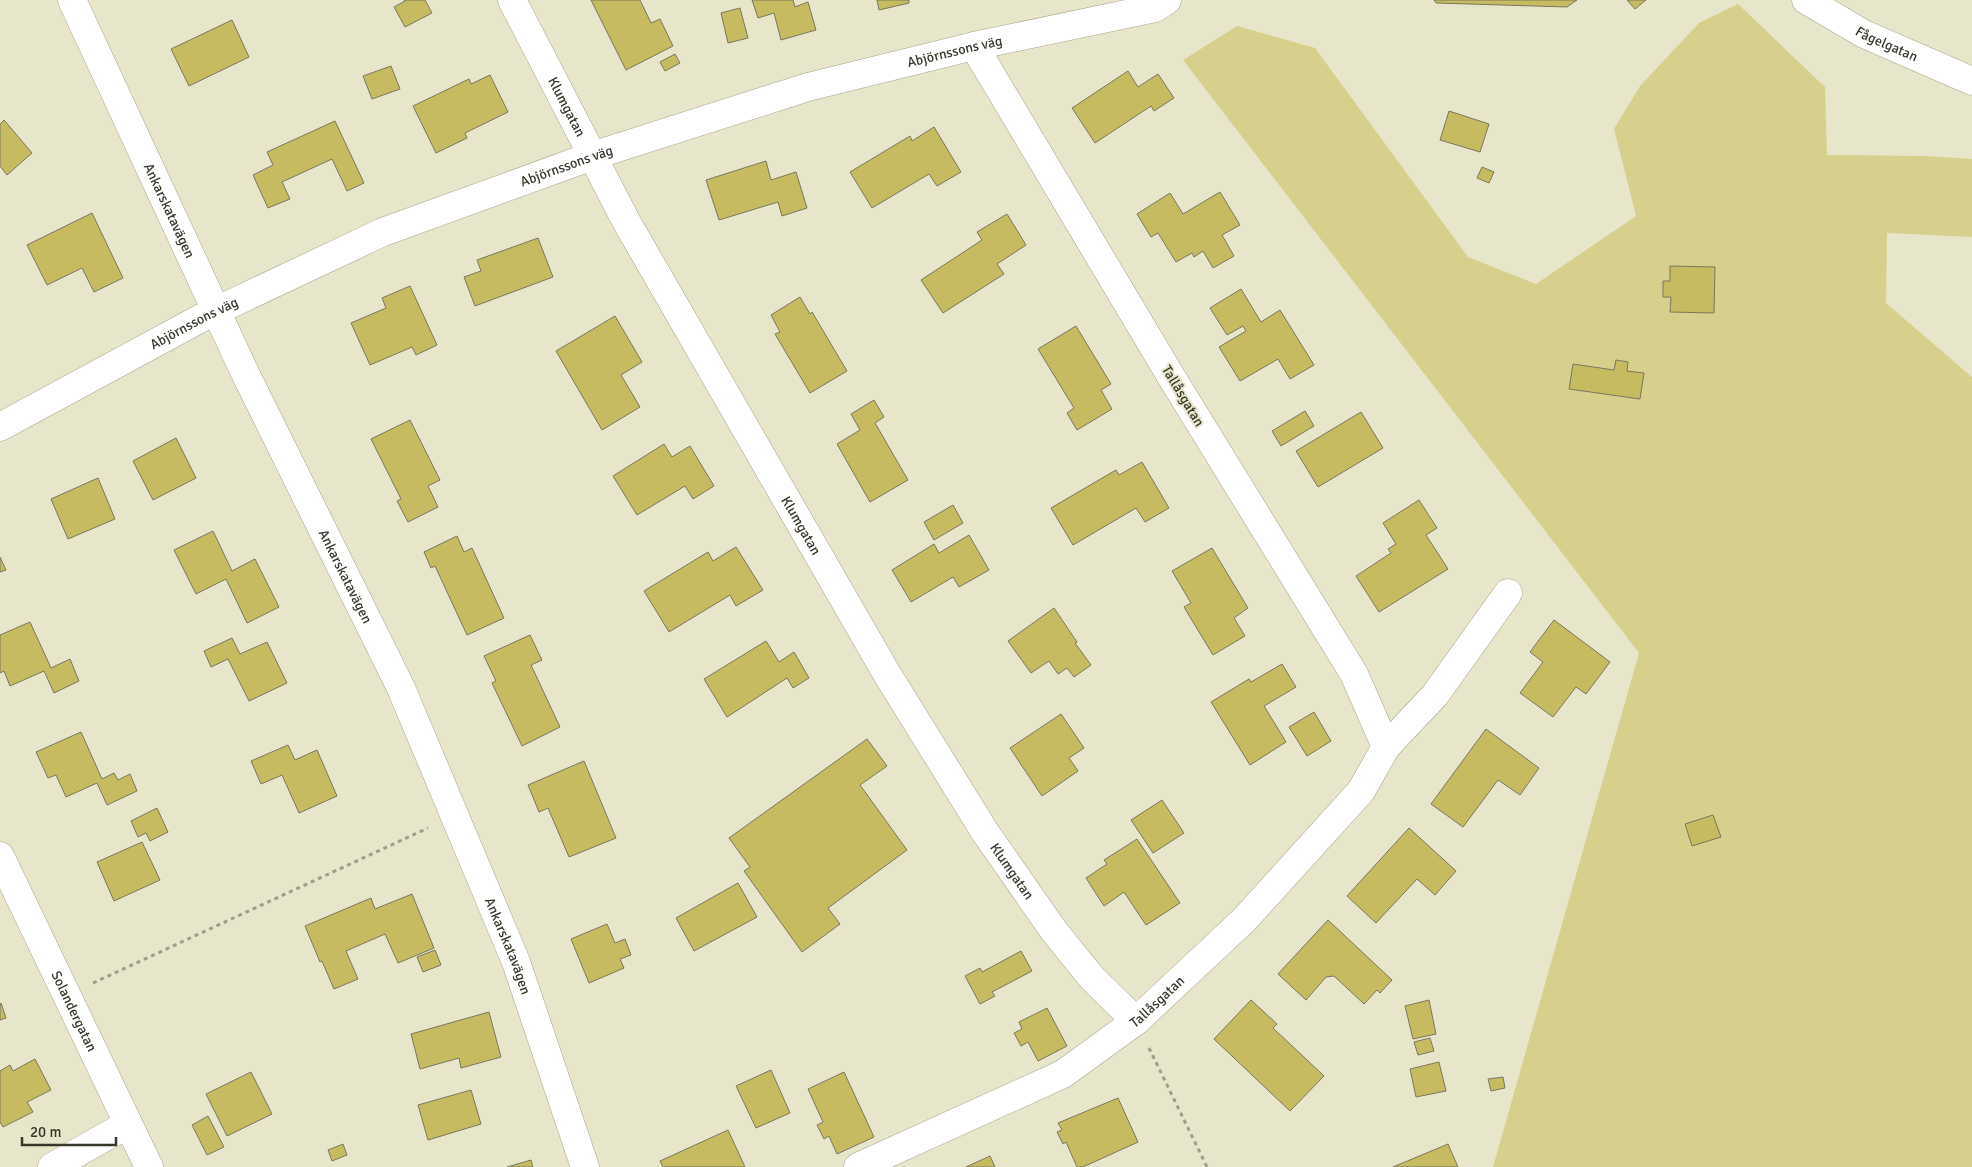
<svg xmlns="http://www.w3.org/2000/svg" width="1972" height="1167" font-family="Signika,sans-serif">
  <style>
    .green { fill: #d7d08d }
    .building { fill: #c6bb60; stroke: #79765e }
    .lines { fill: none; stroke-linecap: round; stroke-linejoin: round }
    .minor-casing { stroke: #a7a48a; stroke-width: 29 }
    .path { stroke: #9f9d88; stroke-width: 3; stroke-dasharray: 4 4; stroke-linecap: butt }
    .minor { stroke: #fff; stroke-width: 28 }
    .labels { text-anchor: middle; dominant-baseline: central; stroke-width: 4; stroke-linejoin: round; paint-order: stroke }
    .street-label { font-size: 14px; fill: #38372c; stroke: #e8e6ca }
  </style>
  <rect width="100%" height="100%" fill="#e8e6ca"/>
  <path class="green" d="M1738,4L1825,87L1827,155L1926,156L1972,159V237L1887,233L1886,303L1972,377V1167H1493L1639,653L1183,60L1237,26L1315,48L1468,257L1536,284L1636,216L1614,129L1640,86L1699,23Z"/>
  <g class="building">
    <path d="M404,0H425L432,13L405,27L394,7L405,1Z"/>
    <path d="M591,0H640L651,23L660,19L673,46L626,70Z"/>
    <path d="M752,0H793L795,7L808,2L816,30L781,40L774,13L758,18Z"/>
    <path d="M877,0H909V3L879,10Z"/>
    <path d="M1434,0H1577L1567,7L1436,3Z"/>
    <path d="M1627,0H1646L1635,9Z"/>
    <path d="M740,8L748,38L728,43L721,13Z"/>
    <path d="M232,20L249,57L189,86L171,49Z"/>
    <path d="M675,54L680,63L665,71L660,62Z"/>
    <path d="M391,66L400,89L372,99L363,76Z"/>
    <path d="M1128,71L1138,87L1158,74L1174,98L1154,111L1151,106L1095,143L1072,108Z"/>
    <path d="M490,75L508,112L465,133L467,138L436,153L413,106L469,79L471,84Z"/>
    <path d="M1449,111L1489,124L1480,152L1440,140Z"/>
    <path d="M4,120L32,153L7,175L0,166V124Z"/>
    <path d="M335,121L364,183L347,191L332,159L282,182L290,199L268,208L253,175L273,165L267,152Z"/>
    <path d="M934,127L961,172L937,186L929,174L872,208L850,172L910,136L912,141Z"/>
    <path d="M766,161L771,180L796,172L807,208L782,216L778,202L719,220L706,180Z"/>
    <path d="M1482,167L1494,172L1489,183L1477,178Z"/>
    <path d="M1220,192L1240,225L1222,235L1234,256L1213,268L1203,251L1194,257L1192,253L1176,262L1158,233L1151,237L1137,214L1170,193L1183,214Z"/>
    <path d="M92,213L123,278L94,292L82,268L47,285L27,245Z"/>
    <path d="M1007,214L1026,245L997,264L1004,274L943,313L921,280L982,240L977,232Z"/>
    <path d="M538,238L553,277L475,306L464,277L481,271L477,260Z"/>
    <path d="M1670,266L1715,267L1714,313L1670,312L1671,297H1663V281H1670Z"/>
    <path d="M410,286L437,345L416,355L412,347L370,365L351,323L386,308L382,298Z"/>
    <path d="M1241,289L1261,322L1280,310L1314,365L1290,379L1278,359L1240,381L1219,347L1246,331L1243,326L1227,335L1210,308Z"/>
    <path d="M800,297L810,314L812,312L847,371L810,393L775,334L780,332L771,315Z"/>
    <path d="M615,316L642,362L621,375L640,407L602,430L556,351Z"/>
    <path d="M1076,326L1111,384L1101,390L1112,409L1077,430L1067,413L1074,408L1038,349Z"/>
    <path d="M1616,360L1628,362L1627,371L1644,373L1640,399L1569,389L1573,364L1614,370Z"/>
    <path d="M874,400L884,417L875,423L908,480L870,502L837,444L860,430L851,414Z"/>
    <path d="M1305,411L1314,426L1281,446L1272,431Z"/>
    <path d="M1361,412L1383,448L1318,487L1296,451Z"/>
    <path d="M410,420L440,480L428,486L438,507L408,522L397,501L401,499L371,439Z"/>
    <path d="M176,438L196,478L153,500L133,461Z"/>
    <path d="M664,444L672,457L690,446L714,486L693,499L685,486L637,515L613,476Z"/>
    <path d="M1142,462L1169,508L1145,522L1136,508L1073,545L1051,508L1116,470L1119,475Z"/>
    <path d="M98,478L115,519L68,539L51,499Z"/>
    <path d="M1419,500L1437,528L1426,535L1448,569L1379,612L1356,576L1391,553L1388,549L1396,544L1383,523Z"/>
    <path d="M953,505L963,523L934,540L924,522Z"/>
    <path d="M213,531L232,571L255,559L279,607L247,623L226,579L196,594L174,550Z"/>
    <path d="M969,535L989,570L959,587L953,577L911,602L892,570L934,544L939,553Z"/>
    <path d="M457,536L464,552L472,548L504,618L467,635L435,566L431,568L424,552Z"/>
    <path d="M736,547L763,590L736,606L730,595L669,632L644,591L708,552L713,561Z"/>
    <path d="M1212,548L1248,608L1234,618L1245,636L1213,655L1184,607L1191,603L1172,571Z"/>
    <path d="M0,557L6,570L0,572Z"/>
    <path d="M1054,608L1077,642L1075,643L1091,665L1074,677L1067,668L1058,674L1049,661L1031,673L1008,641Z"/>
    <path d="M1554,620L1610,662L1586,694L1576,687L1553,717L1520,693L1543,662L1530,652Z"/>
    <path d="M30,622L51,668L70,659L79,681L54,693L44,671L10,686L4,671L0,673V635Z"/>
    <path d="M530,635L542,660L531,665L560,727L522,746L492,683L496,681L484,656Z"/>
    <path d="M232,638L240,654L267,642L287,683L249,701L228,659L211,667L204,651Z"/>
    <path d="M766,641L779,662L794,652L809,678L793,688L787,678L727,717L704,679Z"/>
    <path d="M1282,664L1296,687L1264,706L1286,742L1250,765L1211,702L1249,679L1251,682Z"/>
    <path d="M1314,712L1331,741L1307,756L1289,727Z"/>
    <path d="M1061,714L1084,748L1069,758L1078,771L1042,796L1010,748Z"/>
    <path d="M1486,729L1539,768L1520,795L1498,780L1463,827L1431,804Z"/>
    <path d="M81,732L102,779L114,773L118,780L130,774L137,791L107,805L97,783L66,797L56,775L48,778L36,752Z"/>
    <path d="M867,739L887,766L860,785L907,850L828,908L840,924L802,952L744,871L750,867L729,838Z"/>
    <path d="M288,745L295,760L317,750L337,796L299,813L282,775L261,784L251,761Z"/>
    <path d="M584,761L616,838L569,857L548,808L539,812L528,785Z"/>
    <path d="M1162,800L1184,833L1153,853L1131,820Z"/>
    <path d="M157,808L168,832L150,841L146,833L138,837L131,821Z"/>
    <path d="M1713,815L1721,837L1692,846L1685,824Z"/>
    <path d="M1409,828L1456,871L1435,895L1417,879L1376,923L1347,896Z"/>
    <path d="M1137,839L1180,903L1146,925L1124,892L1104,906L1086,878L1107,864L1104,860Z"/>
    <path d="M142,842L160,880L114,901L97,862Z"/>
    <path d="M738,883L757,917L694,951L676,918Z"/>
    <path d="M412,894L434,948L398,963L385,934L346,951L358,979L334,989L322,961L320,962L305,926L371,898L375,909Z"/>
    <path d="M1328,920L1392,980L1380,993L1377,990L1364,1004L1334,976L1326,977L1306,1000L1278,974Z"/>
    <path d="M607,924L615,943L625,939L631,955L620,959L624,968L589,983L571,939Z"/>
    <path d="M435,950L441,965L423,972L417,957Z"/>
    <path d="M1021,951L1032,971L992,992L995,996L980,1004L965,976L980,968L982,972Z"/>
    <path d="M1251,1000L1277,1024L1273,1028L1324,1076L1290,1111L1214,1039Z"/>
    <path d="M1429,1000L1436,1034L1413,1039L1405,1006Z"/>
    <path d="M1,1003L6,1018L0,1020V1004Z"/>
    <path d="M1047,1008L1067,1046L1038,1061L1028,1042L1021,1046L1014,1033L1022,1029L1019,1022Z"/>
    <path d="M489,1012L501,1057L461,1068L459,1058L420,1069L411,1034Z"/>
    <path d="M1430,1038L1434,1051L1418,1055L1414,1042Z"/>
    <path d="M35,1059L51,1090L27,1102L33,1112L3,1127L0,1122V1071L10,1065L13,1071Z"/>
    <path d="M1439,1062L1446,1091L1416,1097L1410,1069Z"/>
    <path d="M771,1070L790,1113L756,1128L736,1086Z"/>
    <path d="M251,1072L272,1114L227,1136L206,1094Z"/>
    <path d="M844,1072L874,1137L837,1154L829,1136L824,1139L817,1125L823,1122L808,1089Z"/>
    <path d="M1503,1077L1505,1088L1491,1091L1488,1079Z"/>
    <path d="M471,1090L481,1124L428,1140L418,1105Z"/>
    <path d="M1118,1098L1138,1142L1083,1167H1077L1066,1142L1063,1144L1057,1132L1062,1130L1058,1123Z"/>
    <path d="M208,1116L224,1147L207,1155L192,1125Z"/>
    <path d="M728,1130L745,1167H663L660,1161Z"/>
    <path d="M343,1144L347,1155L332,1161L328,1150Z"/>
    <path d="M1448,1144L1458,1167H1393Z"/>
    <path d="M990,1156L995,1167H966Z"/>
    <path d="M531,1160L533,1167H507Z"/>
  </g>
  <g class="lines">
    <defs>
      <g id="minor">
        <path id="s1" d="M72,0L245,373L401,688L516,962L585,1167"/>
        <path id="s2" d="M512,0L626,221L887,674L985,832L1054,931L1092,978L1136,1021"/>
        <path id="s3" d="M1806,0L1864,34L1972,81"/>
        <path id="s4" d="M0,427L205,316L383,232L592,156L808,87L974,46L1155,8L1167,0"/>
        <path d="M1386,747L1435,695L1508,593"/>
        <path id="s5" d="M0,856L149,1167"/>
        <path d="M52,1167L128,1124"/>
        <path id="s6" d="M858,1167L1063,1074L1136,1021L1244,920L1361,791L1386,747L1354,674L1172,378L974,46"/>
      </g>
    </defs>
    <use href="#minor" class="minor-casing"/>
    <g class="path">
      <path d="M93,983L428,828"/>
      <path d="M1149,1048L1207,1167"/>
    </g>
    <use href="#minor" class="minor"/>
  </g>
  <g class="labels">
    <g class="street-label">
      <text stroke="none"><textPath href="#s3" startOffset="92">Fågelgatan</textPath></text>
      <text stroke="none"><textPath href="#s4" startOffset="1030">Abjörnssons väg</textPath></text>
      <text stroke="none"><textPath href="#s2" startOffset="120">Klumgatan</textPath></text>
      <text stroke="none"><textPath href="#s4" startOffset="625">Abjörnssons väg</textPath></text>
      <text stroke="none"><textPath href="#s1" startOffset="232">Ankarskatavägen</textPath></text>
      <text stroke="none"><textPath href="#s4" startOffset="220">Abjörnssons väg</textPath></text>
      <text transform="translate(1183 396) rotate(59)">Tallåsgatan</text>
      <text stroke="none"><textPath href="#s2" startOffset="600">Klumgatan</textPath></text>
      <text stroke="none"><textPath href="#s1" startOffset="638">Ankarskatavägen</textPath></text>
      <text stroke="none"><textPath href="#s2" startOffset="1005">Klumgatan</textPath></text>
      <text stroke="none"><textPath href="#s1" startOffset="1042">Ankarskatavägen</textPath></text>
      <text stroke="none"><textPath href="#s6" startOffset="344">Tallåsgatan</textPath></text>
      <text stroke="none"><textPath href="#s5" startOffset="172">Solandergatan</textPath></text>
    </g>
  </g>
  <path d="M22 1137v8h94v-8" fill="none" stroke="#38372c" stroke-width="2.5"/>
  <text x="30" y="1137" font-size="15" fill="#38372c" stroke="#e8e6ca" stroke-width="4" paint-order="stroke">20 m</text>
</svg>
